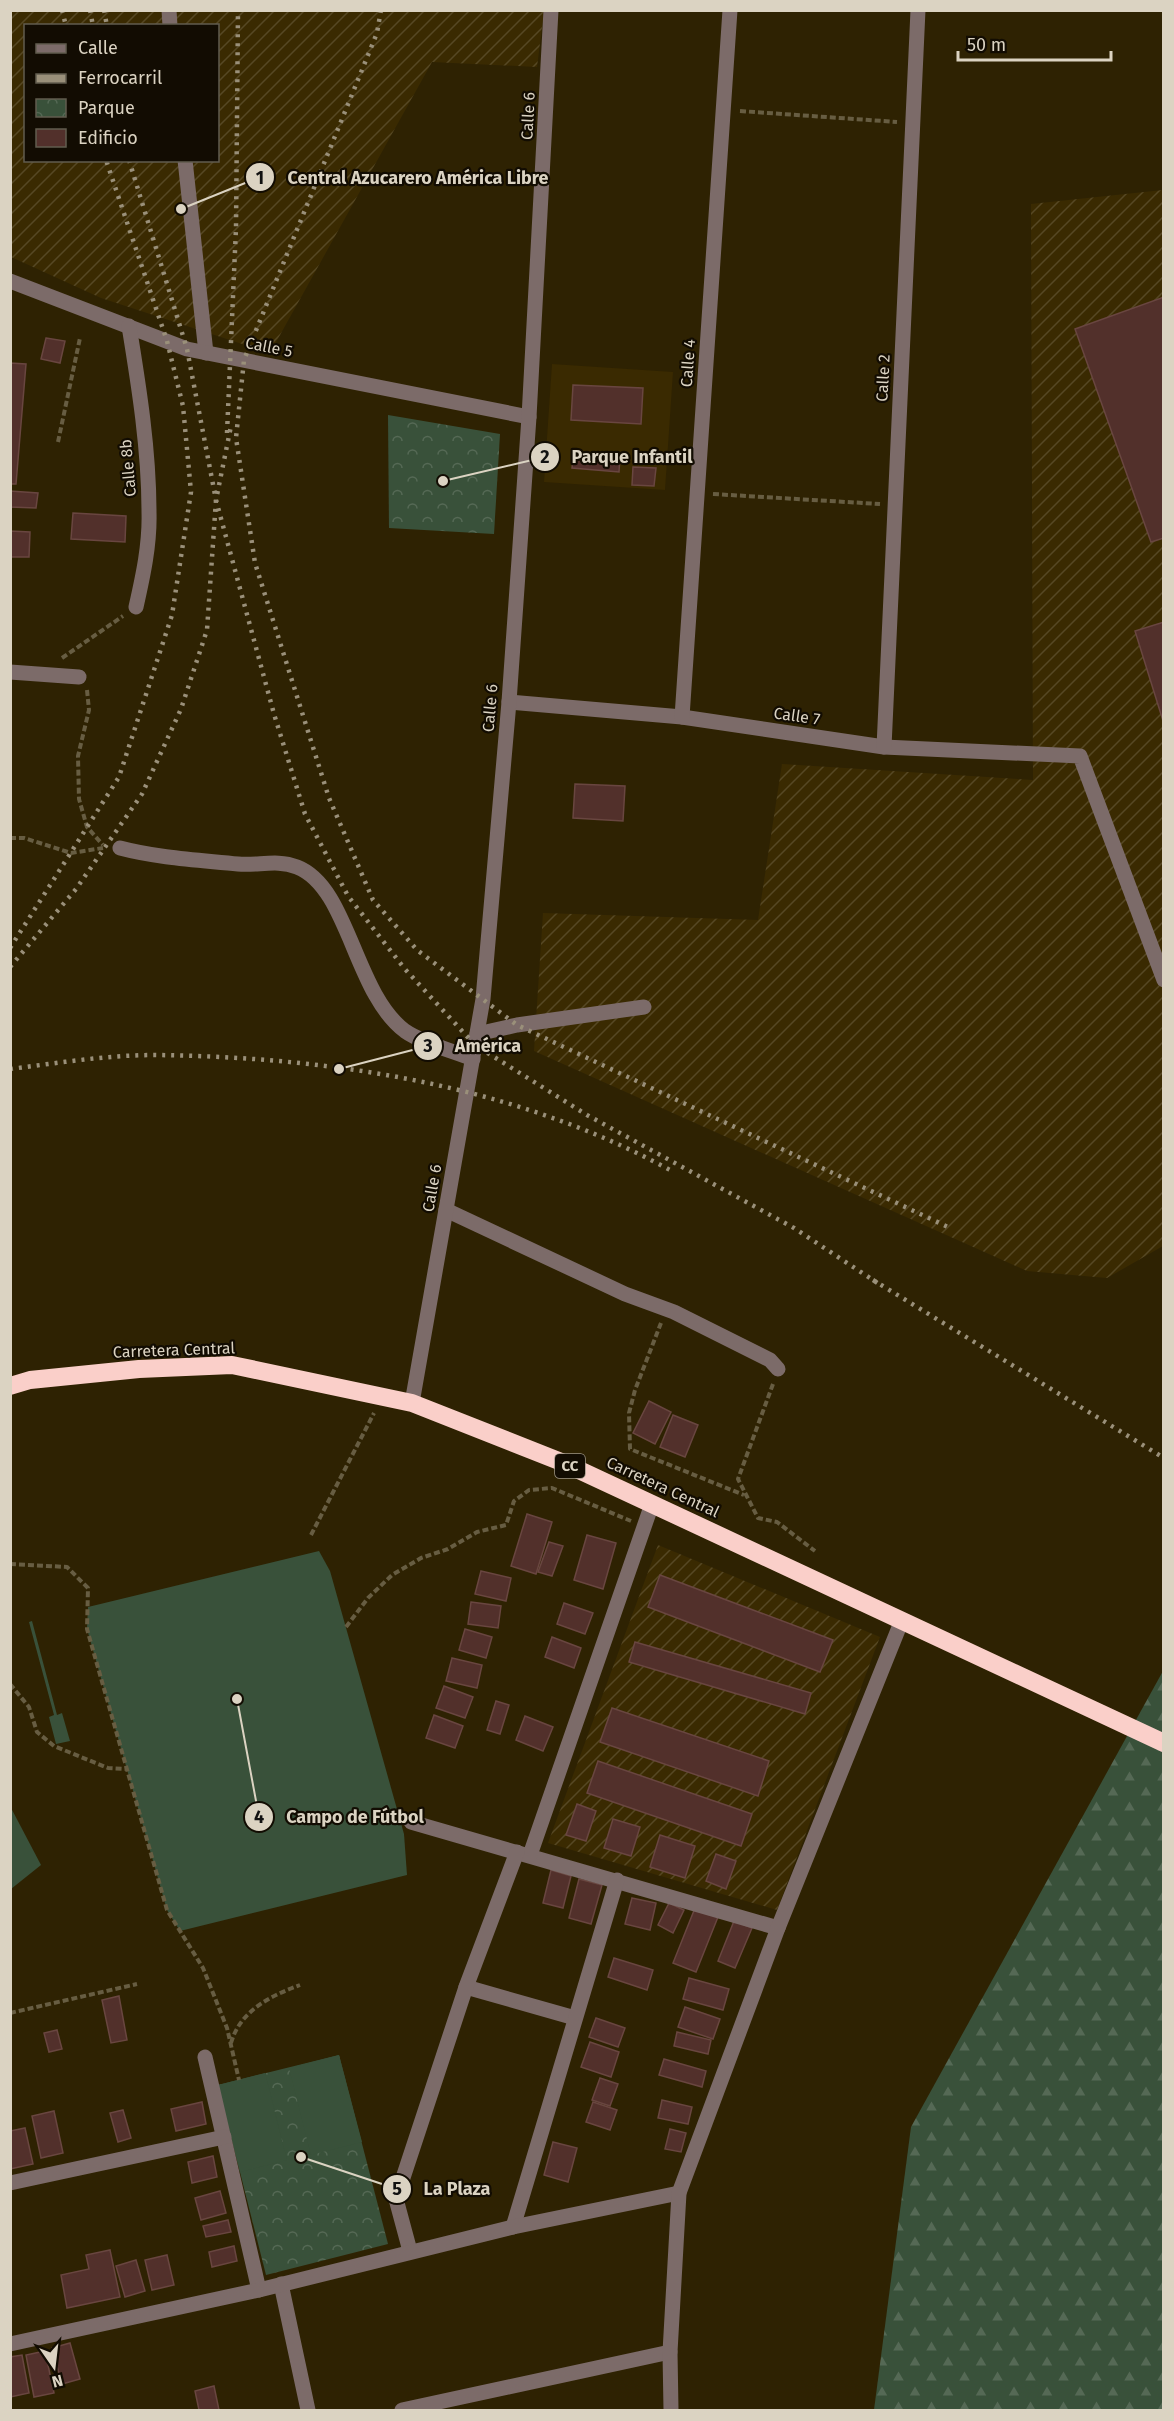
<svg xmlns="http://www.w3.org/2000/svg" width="1174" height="2421" font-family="'Fira Sans',sans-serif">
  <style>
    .built { fill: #3a2a01 }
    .industrial { fill: url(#industrial-furrows); fill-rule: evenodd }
    .forest { fill: url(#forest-firs) }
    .park { fill: url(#park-crowns) }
    .pitch { fill: #39513a }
    .building { fill: #52302b; stroke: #694640; stroke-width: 1.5 }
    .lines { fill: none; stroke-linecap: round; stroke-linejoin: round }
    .path { stroke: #675d42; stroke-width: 4; stroke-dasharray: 6 3; stroke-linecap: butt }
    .minor { stroke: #7c6b69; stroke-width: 15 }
    .highway { stroke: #facfc9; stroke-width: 18 }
    .rail { stroke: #9a907a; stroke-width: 4.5; stroke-dasharray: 3 6; stroke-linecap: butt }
    .labels { text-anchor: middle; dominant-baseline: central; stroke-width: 4.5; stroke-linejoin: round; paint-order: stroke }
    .shield { fill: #120c02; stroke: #9f9788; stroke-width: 1.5 }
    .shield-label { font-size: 15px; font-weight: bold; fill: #dbd3c2 }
    .street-label { font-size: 16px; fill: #dbd3c2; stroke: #120c02 }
    .leader { fill: none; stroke: #dbd3c2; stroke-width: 2 }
    .callout-dot { fill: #dbd3c2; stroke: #120c02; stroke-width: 2 }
    .mark-label { font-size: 18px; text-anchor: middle; font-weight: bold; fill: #111 }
    .callout-label { font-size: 18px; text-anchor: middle; font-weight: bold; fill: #dbd3c2; stroke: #120c02; stroke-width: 4.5; stroke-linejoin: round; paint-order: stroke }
  </style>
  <defs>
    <pattern id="industrial-furrows" width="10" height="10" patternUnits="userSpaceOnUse" patternTransform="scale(1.5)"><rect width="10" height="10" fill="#3a2a01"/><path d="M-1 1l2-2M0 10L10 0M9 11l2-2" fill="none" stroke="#564824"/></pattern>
    <pattern id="forest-firs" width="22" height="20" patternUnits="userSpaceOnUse" patternTransform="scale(1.5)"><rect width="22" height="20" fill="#39513a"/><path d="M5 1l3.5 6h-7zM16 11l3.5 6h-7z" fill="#556955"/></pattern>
    <pattern id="park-crowns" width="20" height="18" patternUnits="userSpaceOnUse" patternTransform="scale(1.5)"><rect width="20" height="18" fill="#39513a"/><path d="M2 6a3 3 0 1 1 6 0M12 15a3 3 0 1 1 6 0" fill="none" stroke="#556955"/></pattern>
  </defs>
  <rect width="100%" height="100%" fill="#2e2202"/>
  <path class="built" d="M552,364L673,372L665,490L544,482Z"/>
  <g class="industrial">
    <path d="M11,11H544L537,67L432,62L270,353L101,298L11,257ZM26,26H218V160H26Z"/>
    <path d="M1163,190V1246L1107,1278L1027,1271L534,1051L543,913L758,920L782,764L1033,780L1031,204Z"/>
    <path d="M658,1545L880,1637L777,1910L548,1843Z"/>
  </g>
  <path class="forest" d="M1163,1671V2410H874L911,2127Z"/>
  <g class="park">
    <path d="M388,415L500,434L494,534L389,528Z"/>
    <path d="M339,2055L388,2244L266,2275L218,2085Z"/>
  </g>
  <g class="pitch">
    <path d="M319,1551L330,1571L404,1834L407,1875L180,1931L167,1910L87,1629L88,1607Z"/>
    <path d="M32,1621L57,1715L62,1713L70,1741L56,1744L49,1717L54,1715L29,1622Z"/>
    <path d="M10,1806L41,1865L11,1889H10Z"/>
    <path d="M339,2055L362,2142L311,2155L289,2068Z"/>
    <path d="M265,2073L287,2160L240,2172L218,2085Z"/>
  </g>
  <g class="building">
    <path d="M1164,297V538L1151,542L1075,329Z"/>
    <path d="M46,338L65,341L60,363L41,359Z"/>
    <path d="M10,363L26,364L16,484H10Z"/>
    <path d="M573,385L643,388L641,424L571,420Z"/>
    <path d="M574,452L620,456L619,472L572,468Z"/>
    <path d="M633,467L656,468L654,486L632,485Z"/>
    <path d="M10,491L38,493L36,508L10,507Z"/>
    <path d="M73,513L126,516L125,542L71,539Z"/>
    <path d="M10,531L30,532L29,557H10Z"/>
    <path d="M1164,622V724L1135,631Z"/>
    <path d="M575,784L625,786L623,821L573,818Z"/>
    <path d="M649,1401L671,1412L655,1444L633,1433Z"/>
    <path d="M673,1415L698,1425L685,1457L660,1447Z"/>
    <path d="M527,1514L552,1522L536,1574L511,1566Z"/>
    <path d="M587,1535L616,1543L603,1589L574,1580Z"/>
    <path d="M549,1542L563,1546L552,1576L538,1572Z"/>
    <path d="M481,1571L511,1578L506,1601L475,1594Z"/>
    <path d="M660,1575L833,1640L820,1672L648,1607Z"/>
    <path d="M471,1602L501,1606L498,1628L468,1624Z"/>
    <path d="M564,1603L593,1613L585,1634L557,1624Z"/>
    <path d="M465,1629L492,1637L486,1658L459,1650Z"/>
    <path d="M552,1637L581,1648L574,1668L545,1657Z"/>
    <path d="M635,1642L811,1693L805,1714L629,1662Z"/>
    <path d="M452,1658L482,1665L477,1688L446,1681Z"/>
    <path d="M444,1686L473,1697L465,1718L436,1708Z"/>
    <path d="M496,1701L509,1705L500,1734L487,1730Z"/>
    <path d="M612,1708L769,1761L758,1796L600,1742Z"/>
    <path d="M434,1715L463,1726L455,1748L426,1738Z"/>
    <path d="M525,1716L553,1727L543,1751L516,1740Z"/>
    <path d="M598,1761L752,1814L741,1846L587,1793Z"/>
    <path d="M577,1804L596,1811L586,1841L566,1835Z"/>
    <path d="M613,1819L640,1827L631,1856L604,1848Z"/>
    <path d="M660,1835L695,1846L685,1878L650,1867Z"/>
    <path d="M716,1854L736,1861L726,1889L706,1881Z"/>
    <path d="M551,1870L571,1876L563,1908L543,1903Z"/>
    <path d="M579,1879L602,1885L591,1924L569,1918Z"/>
    <path d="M632,1898L656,1903L650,1930L625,1924Z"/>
    <path d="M669,1903L684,1910L673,1933L658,1925Z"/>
    <path d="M695,1908L718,1917L696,1972L673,1963Z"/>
    <path d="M734,1921L752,1928L735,1968L718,1961Z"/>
    <path d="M614,1958L653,1970L647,1990L608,1977Z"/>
    <path d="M689,1978L729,1989L723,2010L683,1999Z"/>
    <path d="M119,1996L127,2040L111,2043L102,2000Z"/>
    <path d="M685,2007L720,2019L713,2039L678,2027Z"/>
    <path d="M596,2018L625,2028L618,2047L589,2037Z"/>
    <path d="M57,2030L62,2049L49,2052L44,2033Z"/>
    <path d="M677,2032L711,2040L708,2054L674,2046Z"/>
    <path d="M590,2042L619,2052L611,2077L581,2067Z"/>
    <path d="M664,2059L706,2071L702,2087L659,2075Z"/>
    <path d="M600,2078L618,2084L610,2106L592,2100Z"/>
    <path d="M662,2100L692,2107L688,2124L658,2118Z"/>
    <path d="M202,2102L206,2124L176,2131L171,2109Z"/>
    <path d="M593,2102L617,2110L610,2130L586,2122Z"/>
    <path d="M123,2110L131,2138L118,2142L110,2113Z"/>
    <path d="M54,2111L63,2153L41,2158L32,2116Z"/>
    <path d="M25,2128L33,2164L10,2169V2131Z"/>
    <path d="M670,2129L686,2133L681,2152L665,2149Z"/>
    <path d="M553,2142L577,2148L568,2182L544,2175Z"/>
    <path d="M213,2156L217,2177L192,2183L188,2162Z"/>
    <path d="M220,2191L226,2213L201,2220L195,2198Z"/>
    <path d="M228,2220L231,2232L206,2237L203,2226Z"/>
    <path d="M234,2246L237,2261L212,2267L209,2252Z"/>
    <path d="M110,2250L120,2297L67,2308L61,2275L89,2269L86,2255Z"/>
    <path d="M167,2255L174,2285L152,2290L145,2260Z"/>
    <path d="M136,2260L145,2291L125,2297L116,2266Z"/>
    <path d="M70,2343L80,2379L62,2384L52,2348Z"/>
    <path d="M45,2351L54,2393L34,2397L26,2355Z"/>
    <path d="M22,2355L29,2393L10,2397V2357Z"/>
    <path d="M214,2386L219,2410H199L195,2391Z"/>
  </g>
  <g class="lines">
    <g class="path">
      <path d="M740,111L897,122"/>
      <path d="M58,442L80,338"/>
      <path d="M713,494L880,504"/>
      <path d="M62,658L123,616"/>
      <path d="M87,690L89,710L78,756L79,799L87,827L103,845"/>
      <path d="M10,838H24L71,853L103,848"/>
      <path d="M661,1323L635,1390L629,1413L630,1449L744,1495"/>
      <path d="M773,1384L738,1479L758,1518L777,1522L815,1551"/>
      <path d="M311,1535L374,1413"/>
      <path d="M10,1564L67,1567L88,1588L87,1629L167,1910L203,1968L227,2028L239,2080"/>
      <path d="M346,1627L368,1598L392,1575L421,1558L448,1549L477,1532L506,1525L514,1501L529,1490L552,1488L631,1521"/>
      <path d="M10,1684L29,1707L37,1732L54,1746L108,1768L127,1769"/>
      <path d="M10,2013L137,1984"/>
      <path d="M231,2043C240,2011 270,1996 300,1985"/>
    </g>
    <g class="minor">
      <path d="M169,10L170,26"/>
      <path d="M185,160L206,353"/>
      <path d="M10,281L187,349L529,417"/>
      <path d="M129,326C139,387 149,450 149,512C150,544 143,576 136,607"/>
      <path d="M10,672L79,677"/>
      <path d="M509,702L682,717L884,747L1080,756L1164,980"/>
      <path d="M682,717L730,10"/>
      <path d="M884,747L918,10"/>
      <path d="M120,848C158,858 199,860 238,864C258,866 277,859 297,867C349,887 354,993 405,1031C422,1043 453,1051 473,1059"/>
      <path d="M477,1034L517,1025L644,1007"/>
      <path d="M446,1210L625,1294L674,1312L770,1360L778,1369"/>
      <path d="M412,1403L483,999L509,702L529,417L551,10"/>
      <path d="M411,1822L778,1928"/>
      <path d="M530,1855L652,1504"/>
      <path d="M466,1987L575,2018"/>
      <path d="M205,2057L259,2290"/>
      <path d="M10,2183L224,2137"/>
      <path d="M513,2227L617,1880"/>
      <path d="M410,2251L396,2199L466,1987L517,1852"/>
      <path d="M281,2284L308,2410"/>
      <path d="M10,2344L259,2290L513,2227L679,2193"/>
      <path d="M402,2410L670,2352"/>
      <path d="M671,2410L670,2352L679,2193L778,1928L902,1620"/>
    </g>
    <path class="highway" d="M10,1386L30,1380L139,1369L232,1365L412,1403L564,1463L1164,1743"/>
    <g class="rail">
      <path d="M62,10L66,26"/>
      <path d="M90,10L93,26"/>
      <path d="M104,10L107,26"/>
      <path d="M381,10L377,33L244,360L236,438L255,563L329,798L373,900L417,950L517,1025L948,1227"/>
      <path d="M129,160L187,349L216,500L274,714L305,814L348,896L404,968L475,1045L587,1115L794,1228L879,1284"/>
      <path d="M227,433L236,228L238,10"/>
      <path d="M10,948L119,777L172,615L191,492L183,406L167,341L106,160"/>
      <path d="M10,967L76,889L142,794L181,709L207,630L216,500L231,426"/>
      <path d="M10,1069C58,1063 107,1055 155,1055C331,1057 514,1085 670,1170"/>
      <path d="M873,1280L1164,1458"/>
    </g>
  </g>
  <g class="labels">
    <rect class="shield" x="555" y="1454" width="30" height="24" rx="4.5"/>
    <g class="shield-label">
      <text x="570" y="1466">CC</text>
    </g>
    <g class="street-label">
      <text transform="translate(528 116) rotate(-87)">Calle 6</text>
      <text transform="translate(269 347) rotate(11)">Calle 5</text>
      <text transform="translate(688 363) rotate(-86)">Calle 4</text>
      <text transform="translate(883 378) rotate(-87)">Calle 2</text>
      <text transform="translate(128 468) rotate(-95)">Calle 8b</text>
      <text transform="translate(490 708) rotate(-85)">Calle 6</text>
      <text transform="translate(797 716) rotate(8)">Calle 7</text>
      <text transform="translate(432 1188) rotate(-80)">Calle 6</text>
      <text transform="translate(174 1350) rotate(-2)">Carretera Central</text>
      <text transform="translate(663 1487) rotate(25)">Carretera Central</text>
    </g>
  </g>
  <path class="leader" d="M181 209L260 177M443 481L545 457M339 1069L428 1046M237 1699L259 1817M301 2157L397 2189"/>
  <g class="callout-dot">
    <circle cx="181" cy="209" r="6"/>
    <circle cx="443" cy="481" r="6"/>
    <circle cx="339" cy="1069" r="6"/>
    <circle cx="237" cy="1699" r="6"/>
    <circle cx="301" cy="2157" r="6"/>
    <circle cx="260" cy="177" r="15"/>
    <circle cx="545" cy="457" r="15"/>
    <circle cx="428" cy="1046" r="15"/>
    <circle cx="259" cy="1817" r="15"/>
    <circle cx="397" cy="2189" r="15"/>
  </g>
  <g class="mark-label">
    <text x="260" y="184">1</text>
    <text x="545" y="463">2</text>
    <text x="428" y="1052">3</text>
    <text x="259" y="1823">4</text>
    <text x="397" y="2195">5</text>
  </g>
  <g class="callout-label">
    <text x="418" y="184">Central Azucarero América Libre</text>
    <text x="632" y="463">Parque Infantil</text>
    <text x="488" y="1052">América</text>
    <text x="355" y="1823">Campo de Fútbol</text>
    <text x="457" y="2195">La Plaza</text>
  </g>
  <rect width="1174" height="2421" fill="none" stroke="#dbd3c2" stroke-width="24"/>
  <rect x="24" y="24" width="195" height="138" fill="#120c02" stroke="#625c4f" stroke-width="1.5"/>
  <rect x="36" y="44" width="30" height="9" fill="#7c6b69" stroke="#625c4f" stroke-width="1.5"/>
  <text x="78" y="54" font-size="18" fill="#dbd3c2">Calle</text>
  <rect x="36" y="74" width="30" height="9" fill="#9a907a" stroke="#625c4f" stroke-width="1.5"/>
  <text x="78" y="84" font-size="18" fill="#dbd3c2">Ferrocarril</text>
  <rect x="36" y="99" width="30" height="18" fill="url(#park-crowns)" stroke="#625c4f" stroke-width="1.5"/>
  <text x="78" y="114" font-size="18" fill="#dbd3c2">Parque</text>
  <rect x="36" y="129" width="30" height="18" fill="#52302b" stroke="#625c4f" stroke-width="1.5"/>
  <text x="78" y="144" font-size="18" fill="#dbd3c2">Edificio</text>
  <g transform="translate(54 2367) rotate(166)" stroke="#120c02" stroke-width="4.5" paint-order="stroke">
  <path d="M0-4.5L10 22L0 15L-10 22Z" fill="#dbd3c2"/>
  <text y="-9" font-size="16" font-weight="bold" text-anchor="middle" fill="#dbd3c2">N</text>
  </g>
  <path d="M958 51v9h153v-9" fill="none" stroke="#dbd3c2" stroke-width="3"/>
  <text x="967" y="51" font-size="18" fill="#dbd3c2" stroke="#120c02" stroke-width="4.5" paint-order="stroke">50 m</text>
</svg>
